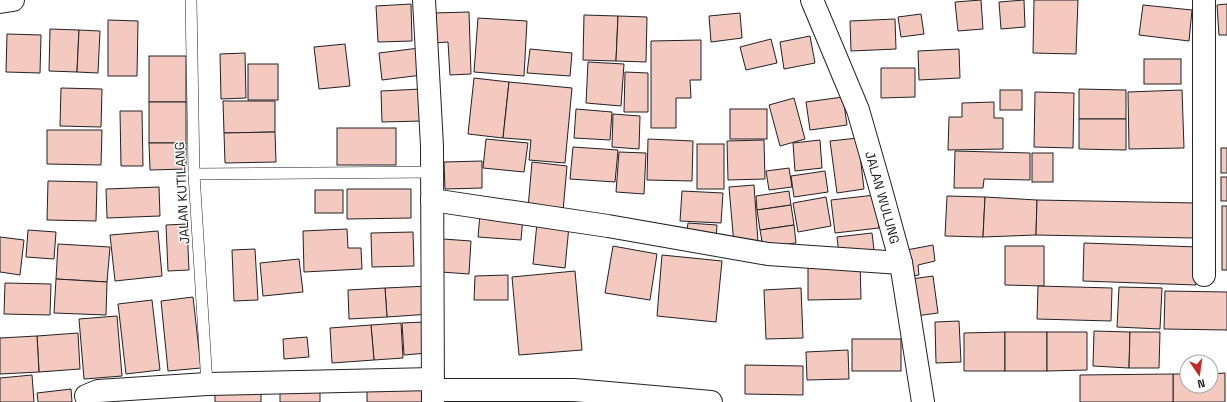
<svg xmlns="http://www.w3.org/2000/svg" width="1227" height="402" font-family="'Space Grotesk',sans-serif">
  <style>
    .building { fill: #f3c9c0; stroke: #222 }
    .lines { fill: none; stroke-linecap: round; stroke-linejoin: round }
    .service-casing { stroke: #222; stroke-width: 12 }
    .minor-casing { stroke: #222; stroke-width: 24 }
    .tertiary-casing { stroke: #222; stroke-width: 24 }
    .service { stroke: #fff; stroke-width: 11 }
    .minor { stroke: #fff; stroke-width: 22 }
    .tertiary { stroke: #fff; stroke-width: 22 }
    .labels { text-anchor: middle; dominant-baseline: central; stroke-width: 3; stroke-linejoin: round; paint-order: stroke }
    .street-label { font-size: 13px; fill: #222; stroke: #fff }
  </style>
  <rect width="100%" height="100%" fill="#fff"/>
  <g class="building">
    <path d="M981,0L983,29L958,31L955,2Z"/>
    <path d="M1024,0L1025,27L1001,29L999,2Z"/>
    <path d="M1034,0H1078L1076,54L1033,53Z"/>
    <path d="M411,4L412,41L378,42L376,6Z"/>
    <path d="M1227,4V35H1219L1217,5Z"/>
    <path d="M1143,5L1192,10L1189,41L1139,35Z"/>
    <path d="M469,12L471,74L450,75L448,42L435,43L434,13Z"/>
    <path d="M740,13L742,38L711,42L709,16Z"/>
    <path d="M921,14L924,34L901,37L898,17Z"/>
    <path d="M584,15L618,16L616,61L583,60Z"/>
    <path d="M618,16L647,17L646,62L616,61Z"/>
    <path d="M478,18L527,21L524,76L474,72Z"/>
    <path d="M895,19L896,49L851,51L850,21Z"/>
    <path d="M108,20L138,21L137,76H108Z"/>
    <path d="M50,29L79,30L77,72L49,71Z"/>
    <path d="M79,30L100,31L98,73L77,72Z"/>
    <path d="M7,34L41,35L40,73L6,72Z"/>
    <path d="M810,36L815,63L784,69L780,42Z"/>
    <path d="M771,39L777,63L746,70L740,47Z"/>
    <path d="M701,40V80H690L691,98H676V128H651V41Z"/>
    <path d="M345,44L350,86L319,89L314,47Z"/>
    <path d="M419,48L422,75L382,80L379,53Z"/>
    <path d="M530,49L572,53L570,76L527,73Z"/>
    <path d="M959,49L960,78L919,80L918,51Z"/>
    <path d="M245,53L246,98L221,99L220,54Z"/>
    <rect x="149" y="56" width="37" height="46"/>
    <rect x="1144" y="59" width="37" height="25"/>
    <path d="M588,62L624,64L621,106L586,103Z"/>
    <rect x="248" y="64" width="30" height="36"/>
    <path d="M881,68H915V97L881,98Z"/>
    <path d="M625,72L648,73V112H624Z"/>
    <path d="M474,78L509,82L503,138L468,134Z"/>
    <path d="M509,82L572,88L565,163L529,160L531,140L503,138Z"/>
    <path d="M61,88L102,89L101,127L60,126Z"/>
    <path d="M421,89L422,121L382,122L381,91Z"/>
    <path d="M1079,89L1126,90V119H1079Z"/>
    <rect x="1000" y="90" width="22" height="20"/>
    <path d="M1182,90L1184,148L1129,149L1128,92Z"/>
    <path d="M1035,92L1074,93L1073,148L1034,147Z"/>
    <path d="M843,97L847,125L810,130L806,102Z"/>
    <path d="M794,98L805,139L780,146L769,105Z"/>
    <path d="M223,101H275V132L224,133Z"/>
    <rect x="149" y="102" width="37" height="41"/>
    <path d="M994,102V118H1003V149L948,150L949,117H962V103Z"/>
    <path d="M576,109L612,112L610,140L574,138Z"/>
    <rect x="730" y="109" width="37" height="30"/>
    <path d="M120,111H142L143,166H121Z"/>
    <path d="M613,114L640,116L639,149L612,147Z"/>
    <path d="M1079,119H1126V150L1079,149Z"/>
    <rect x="337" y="128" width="59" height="37"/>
    <path d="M47,130H102L101,165L47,164Z"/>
    <path d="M275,132L276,162L225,163L224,133Z"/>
    <path d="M858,138L864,189L837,193L830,141Z"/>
    <path d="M486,139L528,143L524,172L483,168Z"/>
    <path d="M648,139L693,141L692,181L647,180Z"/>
    <path d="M764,140L765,179L728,180L727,141Z"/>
    <path d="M820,140L822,168L795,171L793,143Z"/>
    <path d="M149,143H186V169L150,170Z"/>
    <rect x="697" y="144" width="27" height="45"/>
    <path d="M573,147L618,150L615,182L570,179Z"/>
    <rect x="1221" y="148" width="6" height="25"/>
    <path d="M955,151L1030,153V180L984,179L983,188H954Z"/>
    <path d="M619,152L646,153L644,194L616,192Z"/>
    <rect x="1032" y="153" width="21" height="29"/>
    <path d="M482,161V188L445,189L444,162Z"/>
    <path d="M532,162L567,166L563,211L528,208Z"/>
    <path d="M789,168L792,187L769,190L766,171Z"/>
    <path d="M825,171L828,192L794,197L791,176Z"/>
    <rect x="1221" y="177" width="6" height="24"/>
    <path d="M48,181L97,182L96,221L47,220Z"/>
    <path d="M754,185L758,242L734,245L729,187Z"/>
    <path d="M159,187L160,216L107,218L106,189Z"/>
    <path d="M347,189H411V218L347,219Z"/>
    <rect x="315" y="190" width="28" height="23"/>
    <path d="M682,191L723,193L721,223L680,221Z"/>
    <path d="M789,191L791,205L757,210L756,196Z"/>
    <path d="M875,195L879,228L835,233L831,200Z"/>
    <path d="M947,196L985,197L983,237L945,236Z"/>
    <path d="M826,197L831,226L798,232L793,203Z"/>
    <path d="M985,197L1037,200L1036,235L983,237Z"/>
    <path d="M1037,200L1195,203L1194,238L1036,235Z"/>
    <path d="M791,205L794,225L760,230L757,210Z"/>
    <rect x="1222" y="206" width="5" height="64"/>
    <path d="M480,214L523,217L521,240L478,237Z"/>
    <path d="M537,223L569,226L565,268L533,264Z"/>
    <path d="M688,223L717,225L716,240L686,238Z"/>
    <path d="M187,224L189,270L168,271L166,225Z"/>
    <path d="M794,225L796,243L763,247L760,230Z"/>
    <path d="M347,229L348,248H361L362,269L304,272L303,231Z"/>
    <path d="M28,230L56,232L54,259L26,257Z"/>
    <path d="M158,231L162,276L115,281L110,235Z"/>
    <path d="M413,232L414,266L372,267L371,233Z"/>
    <path d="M872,233L874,250L839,255L837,237Z"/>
    <path d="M0,237L24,240L20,275L0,272Z"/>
    <path d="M443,239L471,241L469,274L441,272Z"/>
    <path d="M1084,243L1198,247L1196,285L1083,281Z"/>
    <path d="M58,244L110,247L107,282L56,279Z"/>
    <path d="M933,245L935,261L918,265L919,275L907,277L901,251Z"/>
    <path d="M613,246L657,254L650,300L605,293Z"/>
    <path d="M1005,246H1044V286L1005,285Z"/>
    <path d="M255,249L258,300L234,301L232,250Z"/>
    <path d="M662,255L722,261L716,322L657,316Z"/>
    <path d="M299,259L303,292L263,296L260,263Z"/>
    <path d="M860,261L861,299L808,300V263Z"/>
    <path d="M575,271L582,350L519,355L512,277Z"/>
    <path d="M508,275V300H474L475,276Z"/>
    <path d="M933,276L938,313L916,316L911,279Z"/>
    <path d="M56,279L107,282L106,315L54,313Z"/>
    <path d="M5,283L51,284L50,315L4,314Z"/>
    <path d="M429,286L430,314L387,317L385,288Z"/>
    <path d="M1038,286L1112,288L1111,321L1037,319Z"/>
    <path d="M1119,287L1162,288L1160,329L1117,327Z"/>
    <path d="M385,288L387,317L349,319L348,290Z"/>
    <path d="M801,288L803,338L766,339L764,290Z"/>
    <path d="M1165,291L1227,292V330L1164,329Z"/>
    <path d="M193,297L201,368L168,371L161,301Z"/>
    <path d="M152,300L160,370L126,374L118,304Z"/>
    <path d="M117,316L122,376L84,379L79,319Z"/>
    <path d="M959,321L961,362L936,363L935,322Z"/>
    <path d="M425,322L427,353L404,355L402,323Z"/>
    <path d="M401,323L403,358L374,360L371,325Z"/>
    <path d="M371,325L374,360L332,363L330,328Z"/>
    <path d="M1094,331L1130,332L1129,368L1093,366Z"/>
    <path d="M1005,332V371H964V333Z"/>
    <rect x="1005" y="332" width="42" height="39"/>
    <path d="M1047,332H1087V370L1047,371Z"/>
    <path d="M1130,332H1160L1159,368H1129Z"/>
    <path d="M78,333L80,369L39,372L37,336Z"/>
    <path d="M37,336L39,372L0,374V338Z"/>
    <path d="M307,337L309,357L284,359L283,339Z"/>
    <rect x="852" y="339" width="49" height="32"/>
    <path d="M848,350L849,379L807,380L806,352Z"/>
    <path d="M745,365L803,366V395L745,394Z"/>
    <path d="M1225,373V402H1173V374H1187V386H1211V374Z"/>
    <path d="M1173,374V402H1080V375Z"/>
    <path d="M32,375L34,402H0V378Z"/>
    <path d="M280,385L320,386V402H280Z"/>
    <path d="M425,385L426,402H367V388Z"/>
    <path d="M71,389L72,402H38L37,393Z"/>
    <rect x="215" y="390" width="46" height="12"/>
    <path d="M539,398L570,399L569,402H539Z"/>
    <path d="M481,399V402H446V400Z"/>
  </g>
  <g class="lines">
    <defs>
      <g id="service">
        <path d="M191,0L194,174L207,384"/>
        <path d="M194,174L432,172"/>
      </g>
      <g id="minor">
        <path d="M424,0L432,146L433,402"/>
        <path id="s1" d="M812,0L858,110L881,190L901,263L923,402"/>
        <path d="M1204,0V275"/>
        <path d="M432,200L608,226L768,254L901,263"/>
        <path d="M433,390H574L711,402"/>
        <path d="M86,396L98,391L207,384L433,379"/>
      </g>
      <path id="tertiary" d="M0,2L13,0"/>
    </defs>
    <use href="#service" class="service-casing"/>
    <use href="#minor" class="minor-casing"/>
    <use href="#tertiary" class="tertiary-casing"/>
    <use href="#service" class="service"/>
    <use href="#minor" class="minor"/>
    <use href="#tertiary" class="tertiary"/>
  </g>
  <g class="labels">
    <g class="street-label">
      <text transform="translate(182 193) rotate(-93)">JALAN KUTILANG</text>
      <text stroke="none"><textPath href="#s1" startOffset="210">JALAN WULUNG</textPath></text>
    </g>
  </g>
  <g transform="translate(1199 374) rotate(167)"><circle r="19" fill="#ffffff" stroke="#a7a7a7"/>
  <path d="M0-3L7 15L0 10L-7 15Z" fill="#c62828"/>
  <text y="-6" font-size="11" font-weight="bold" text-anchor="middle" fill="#222222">N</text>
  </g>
</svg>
